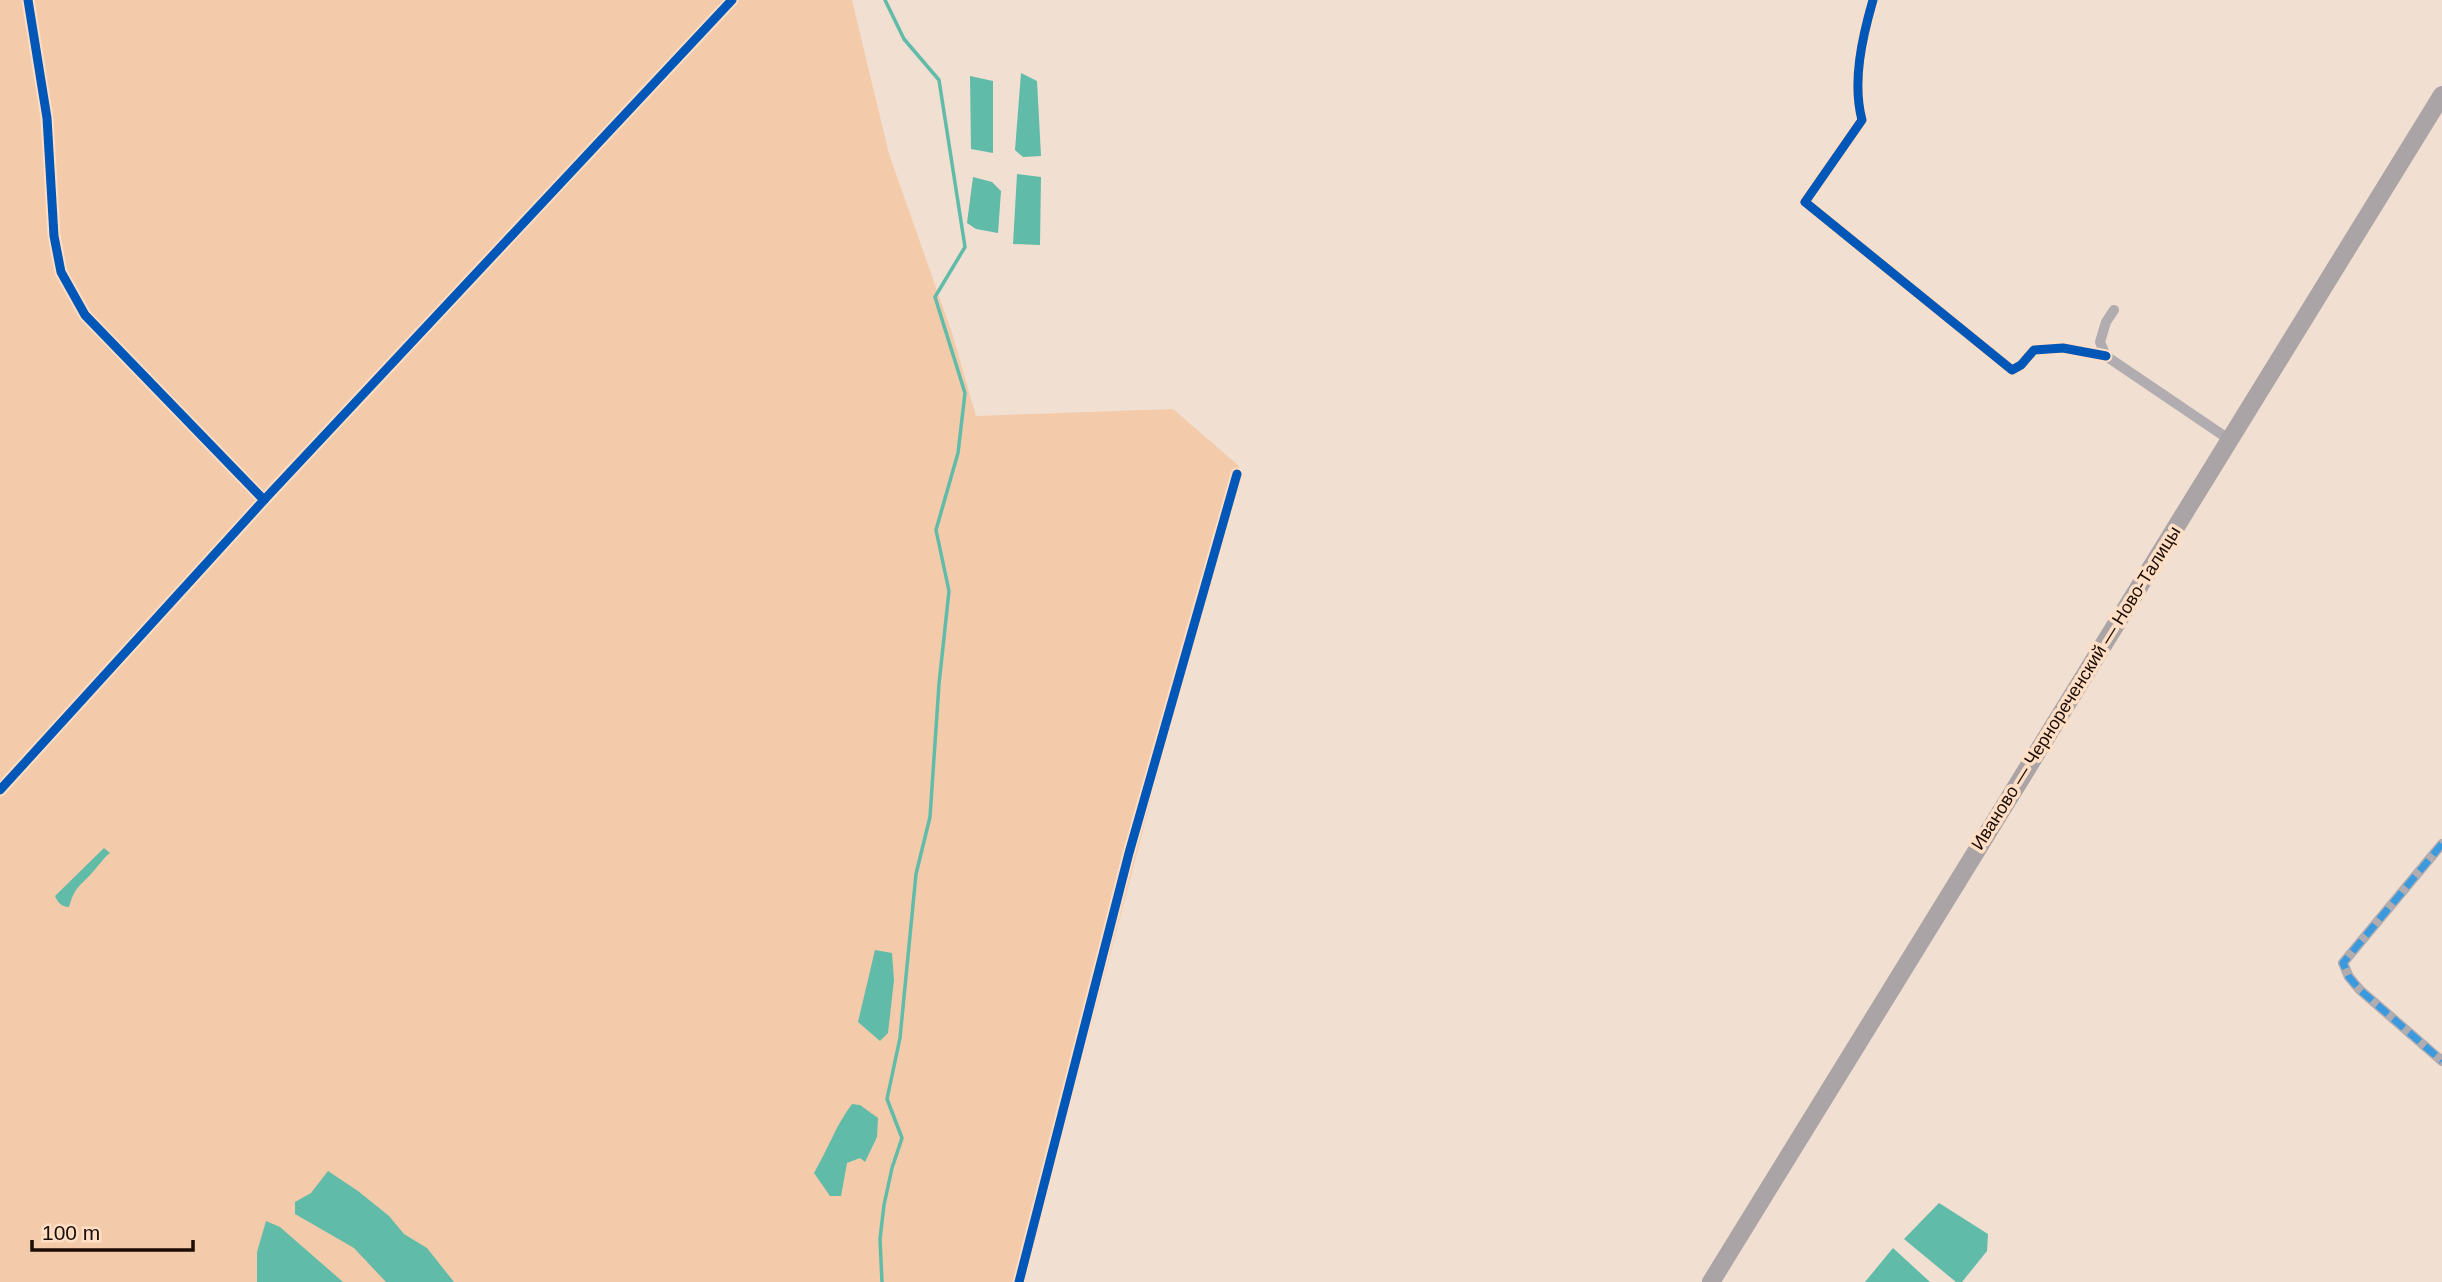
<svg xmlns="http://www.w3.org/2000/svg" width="2442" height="1282" font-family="Arial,sans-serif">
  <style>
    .green { fill: #f4cbaa }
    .water { fill: #60bba9 }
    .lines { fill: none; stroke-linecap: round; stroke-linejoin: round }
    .stream { stroke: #60bba9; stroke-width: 3.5 }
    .street { stroke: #b0acaf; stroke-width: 10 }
    .primary { stroke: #aaa4a6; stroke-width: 18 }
    .quiet { stroke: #3b99dd; stroke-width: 7; stroke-dasharray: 14 7; stroke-linecap: butt }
    .cycleway-casing { stroke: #fedec5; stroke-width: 13 }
    .cycleway { stroke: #0057b8; stroke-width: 9 }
    .labels { text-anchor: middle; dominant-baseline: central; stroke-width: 7; stroke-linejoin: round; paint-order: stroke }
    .street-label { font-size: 18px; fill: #1b0d04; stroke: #fedec5 }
  </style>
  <rect width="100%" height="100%" fill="#f1dfd2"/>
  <path class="green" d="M0,0H852L889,154L952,333L976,416L1173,409L1239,466L1024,1282H0Z"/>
  <g class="water">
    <path d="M1021,73L1037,81L1041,156L1023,157L1015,150Z"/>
    <path d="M970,76L993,81V153L971,149Z"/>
    <path d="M1017,174L1041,177L1040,245L1013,244Z"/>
    <path d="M973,177L992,182L1001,191L998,233L976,229L967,223Z"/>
    <path d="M104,848L110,853C102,859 98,867 91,874C78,888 75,887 69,907C62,907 58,903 55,896Z"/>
    <path d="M875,950L892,953L894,980L888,1033L880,1041L858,1022Z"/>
    <path d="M852,1104L860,1105L878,1118L877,1137L865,1162L860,1158L847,1163L841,1196H830L814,1173C828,1149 835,1127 852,1104Z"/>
    <path d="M328,1171L358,1191L389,1216L404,1234L427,1248L454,1282H386L354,1248L295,1214V1202L311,1193Z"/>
    <path d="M1939,1203L1988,1234L1987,1251L1962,1282H1956L1904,1239Z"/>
    <path d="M266,1221L280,1227L343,1282H257V1252Z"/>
    <path d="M1893,1248L1930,1282H1865Z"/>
  </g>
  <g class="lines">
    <path class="stream" d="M882,1282L880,1239L884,1205L892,1168L902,1138L887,1099L900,1038L916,874L930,817L939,684L949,591L936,530L958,453L965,393L935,297L965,247L939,80L904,39L885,0"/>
    <g class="street">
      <path d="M1873,0C1862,38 1852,82 1862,120L1805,202L2012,370L2021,365L2034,350L2063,348L2106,356"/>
      <path d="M2114,310L2106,322L2100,342L2106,356L2230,440"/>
      <path d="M264,500L732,0"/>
      <path d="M0,790L264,500L85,315L61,272L54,236L47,118L28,0"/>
      <path d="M2442,844L2343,963L2349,977L2360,990L2442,1061"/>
      <path d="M1019,1282L1129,853L1237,474"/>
    </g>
    <path class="primary" d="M1711,1282L2442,95"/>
    <path class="quiet" d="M2442,844L2343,963L2349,977L2360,990L2442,1061"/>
    <defs>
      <g id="cycleway">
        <path d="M1873,0C1862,38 1852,82 1862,120L1805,202L2012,370L2021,365L2034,350L2063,348L2106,356"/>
        <path d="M264,500L732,0"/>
        <path d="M0,790L264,500L85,315L61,272L54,236L47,118L28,0"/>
        <path d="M1019,1282L1129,853L1237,474"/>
      </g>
    </defs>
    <use href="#cycleway" class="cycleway-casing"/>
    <use href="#cycleway" class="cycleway"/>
  </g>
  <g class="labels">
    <g class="street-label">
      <text transform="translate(2076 688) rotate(-58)">Иваново — Чернореченский — Ново-Талицы</text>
    </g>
  </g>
  <path d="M32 1240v10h161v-10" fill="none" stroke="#1b0d04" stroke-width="3.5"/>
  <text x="42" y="1240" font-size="21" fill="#1b0d04" stroke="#fedec5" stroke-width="5" paint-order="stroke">100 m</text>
</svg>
